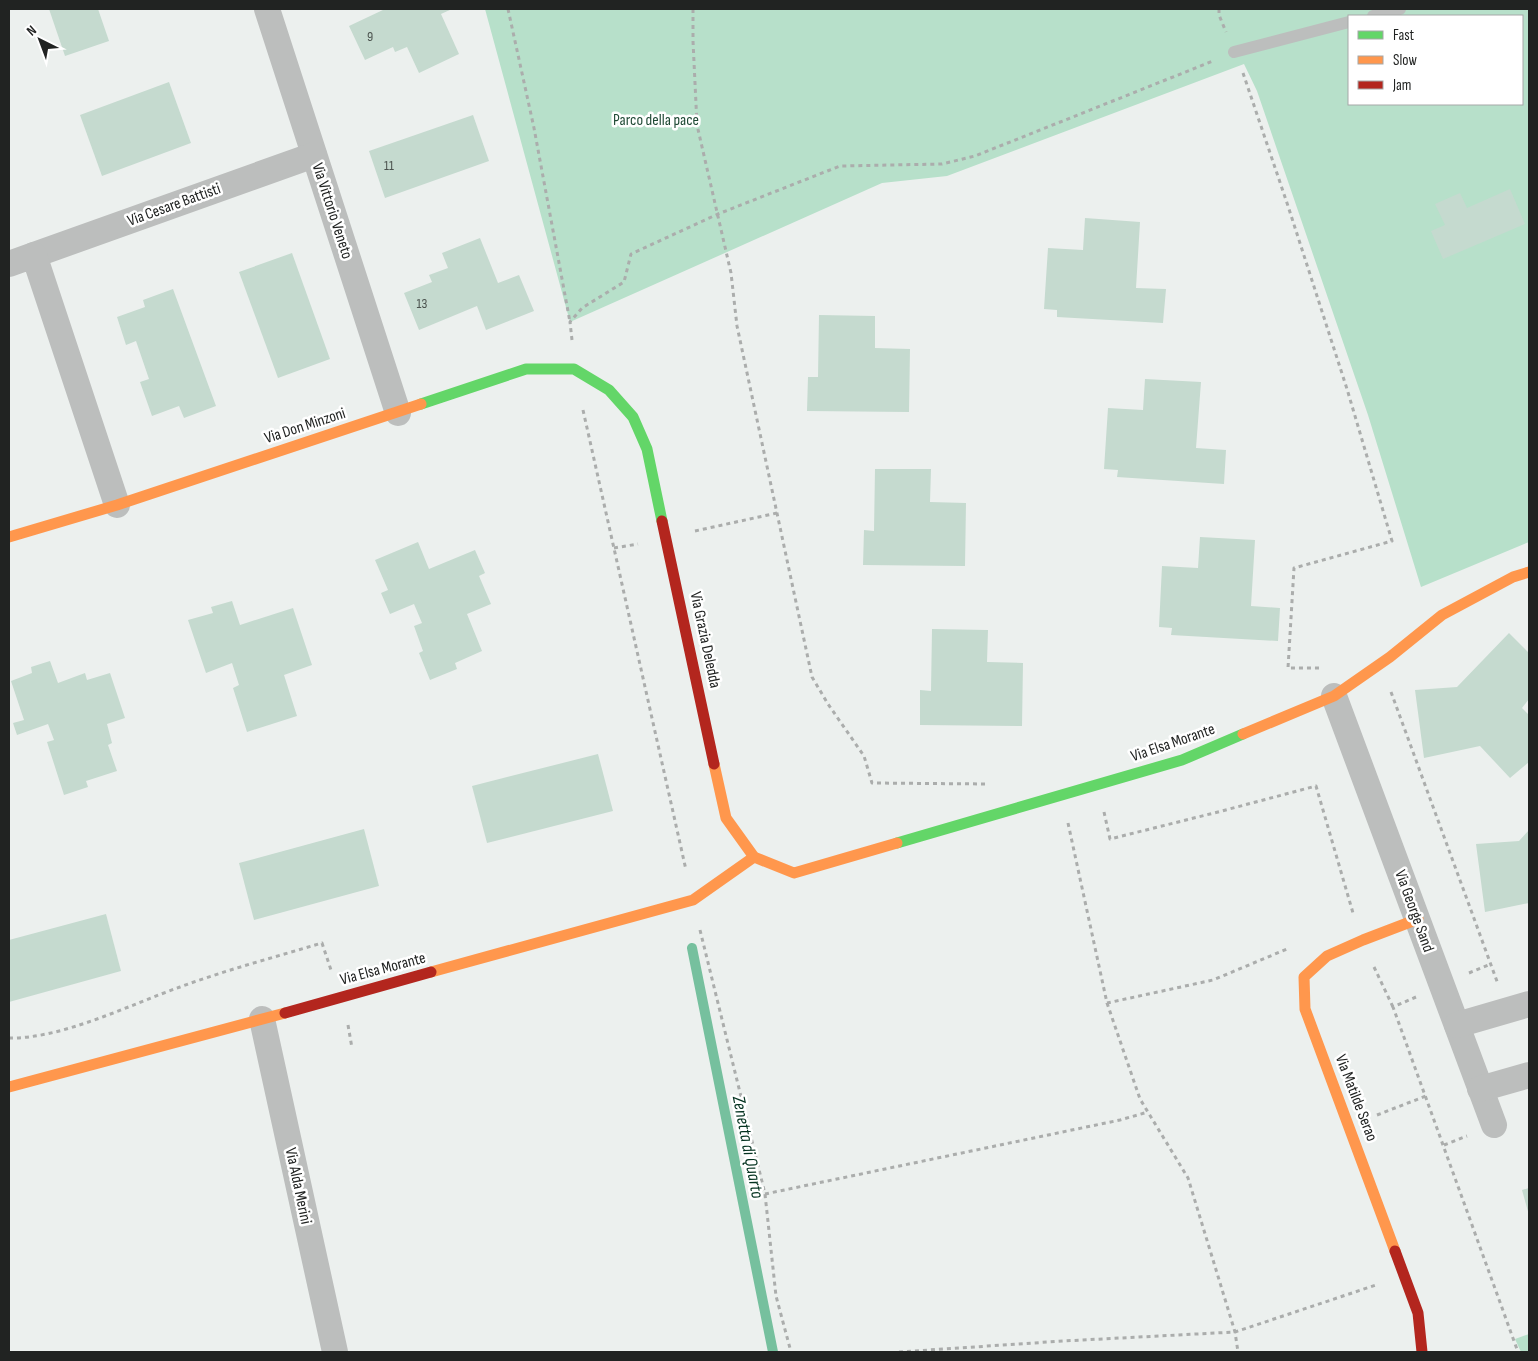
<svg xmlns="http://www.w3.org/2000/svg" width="1538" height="1361" font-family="'Sofia Sans Condensed',sans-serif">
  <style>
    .green { fill: #b7e0ca; fill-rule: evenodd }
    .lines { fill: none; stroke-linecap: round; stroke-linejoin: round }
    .stream { stroke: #76c09e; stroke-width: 10 }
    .building { fill: #c5dacf }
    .path { stroke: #abadac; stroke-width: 3; stroke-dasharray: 4 4; stroke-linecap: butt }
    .lane { stroke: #bcbebd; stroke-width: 12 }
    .street { stroke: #bcbebd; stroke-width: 26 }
    .fast { stroke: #63d668; stroke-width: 11 }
    .slow { stroke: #ff974d; stroke-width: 11 }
    .jam { stroke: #b3261e; stroke-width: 11 }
    .labels { text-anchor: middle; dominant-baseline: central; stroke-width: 5; stroke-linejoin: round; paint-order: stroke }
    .number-label { font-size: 14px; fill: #4a514d }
    .park-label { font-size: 16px; fill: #1f4a35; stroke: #fff }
    .street-label { font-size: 16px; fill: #212322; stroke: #fff }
    .water-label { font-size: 18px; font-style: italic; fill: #03321f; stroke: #fff }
  </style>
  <rect width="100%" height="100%" fill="#ecf0ee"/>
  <g class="green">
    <path d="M485,9H1529V542L1421,587L1368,415L1257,91L1244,64L947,176L882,183L570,322ZM1349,16H1522V104H1349Z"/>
    <path d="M1529,1334V1352H1521L1515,1339Z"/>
  </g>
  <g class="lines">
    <path class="stream" d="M692,948L773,1352"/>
  </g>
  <g class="building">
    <path d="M49,9H98L109,41L65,56Z"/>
    <path d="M385,9H452L441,14L459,54L419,73L407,47L395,52L393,47L365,60L349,26Z"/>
    <path d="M169,82L191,143L102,176L80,115Z"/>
    <path d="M473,115L489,161L385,198L369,151Z"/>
    <path d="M1510,189L1525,224L1443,259L1431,231L1445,225L1435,204L1460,193L1467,208Z"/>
    <path d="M1085,218L1140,222L1136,288L1166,289L1163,323L1057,317V310L1044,309L1048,248L1083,250Z"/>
    <path d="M480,238L498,283L519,275L534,311L486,330L477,306L419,330L404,293L432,282L429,275L448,268L442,253Z"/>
    <path d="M292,253L330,359L278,378L239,272Z"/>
    <path d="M173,289L216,406L184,418L179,406L152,416L140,382L149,379L136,341L126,345L117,317L145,307L143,300Z"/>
    <path d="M819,315L875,316V348L910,349L909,412L807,411L808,377H818Z"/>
    <path d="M1145,379L1201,382L1196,448L1226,450L1224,484L1117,477L1118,470L1104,469L1108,408L1143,410Z"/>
    <path d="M875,469H931L930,502L966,503L965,566L863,565L864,530L874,531Z"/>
    <path d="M1200,537L1255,540L1251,606L1280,608L1278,641L1171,635L1172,628L1159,627L1162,566L1198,568Z"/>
    <path d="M418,542L429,569L475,550L485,573L479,576L491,604L467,614L482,651L455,663L457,669L430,680L419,653L423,651L414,626L422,623L414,604L390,614L381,593L388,590L375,560Z"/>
    <path d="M232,601L240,625L293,608L312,665L284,675L297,716L247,732L233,688L239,685L232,663L206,673L188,620L213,613L211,607Z"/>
    <path d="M932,629L988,630L987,662L1023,663L1022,726L920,725V690L931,691Z"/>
    <path d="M1509,633L1529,653V699L1522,708L1529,715V762L1510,778L1480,746L1424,758L1415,690L1457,687Z"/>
    <path d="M50,661L58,683L85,673L87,680L110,673L125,718L107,724L112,743L108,745L117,771L86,781L88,787L64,795L47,742L54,740L48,724L17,735L13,723L24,720L11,681L32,673L31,667Z"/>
    <path d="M598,754L613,811L487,843L472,786Z"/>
    <path d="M364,829L379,886L254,920L239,863Z"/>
    <path d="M1529,830V903L1485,912L1476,844L1519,841Z"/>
    <path d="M106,914L121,971L9,1002V940Z"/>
    <path d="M1529,1188V1215L1522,1190Z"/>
  </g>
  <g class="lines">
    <g class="path">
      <path d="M508,9L534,128L570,322"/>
      <path d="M693,9V41L697,125L731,273L737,326L812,677L828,704L864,756L872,783L988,784"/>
      <path d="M1219,9V15L1226,32"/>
      <path d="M1243,73L1288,206L1347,389L1392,541L1294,568L1288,668H1319"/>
      <path d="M572,340L570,322L582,308L624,282L631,254L718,214L840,166L942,164L975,156L1213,61"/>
      <path d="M583,410L686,870"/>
      <path d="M695,531L777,513"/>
      <path d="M614,548L638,544"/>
      <path d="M1391,692L1498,984"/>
      <path d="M1104,812L1110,839L1218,812L1316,786L1353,913"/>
      <path d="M1068,823L1107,1003L1213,980L1287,949"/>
      <path d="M700,930L765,1194L776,1296L791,1352"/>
      <path d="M1374,967L1393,1007"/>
      <path d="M1469,973L1491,964"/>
      <path d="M1416,997L1393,1007L1518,1352"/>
      <path d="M1107,1003L1140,1099L1188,1178L1235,1332L1238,1352"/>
      <path d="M348,1025L352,1048"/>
      <path d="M9,1038C62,1039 129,1005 180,987C226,970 275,957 322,943L331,970"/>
      <path d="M1377,1115L1426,1096"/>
      <path d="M1444,1145L1467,1136"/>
      <path d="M765,1194L1120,1120L1148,1112"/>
      <path d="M899,1352L1063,1341L1235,1332L1376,1285"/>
    </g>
    <g class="lane">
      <path d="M1373,16L1400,9"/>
      <path d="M1234,52L1349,22"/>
    </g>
    <g class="street">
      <path d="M267,9L398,413"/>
      <path d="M34,255L314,155"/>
      <path d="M9,264L34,255L117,505"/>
      <path d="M1334,696L1494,1125"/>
      <path d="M262,1019L335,1352"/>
      <path d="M1457,1025L1529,1004"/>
      <path d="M1480,1089L1529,1075"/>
    </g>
    <g class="fast">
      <path d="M421,404L526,369H574L609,390L633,417L647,449L662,521"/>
      <path d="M897,843L1182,760L1243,734"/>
    </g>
    <g class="slow">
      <path d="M9,537L117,505L421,404"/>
      <path d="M1243,734L1334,696L1390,657L1442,615L1513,577L1529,572"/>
      <path d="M714,764L726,818L754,857L794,873L897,843"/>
      <path d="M431,972L693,900L754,857"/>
      <path d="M9,1087L285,1013"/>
      <path d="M1395,1251L1305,1009L1304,977L1327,956L1363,940L1418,919"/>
    </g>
    <g class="jam">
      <path d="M662,521L714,764"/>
      <path d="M285,1013L431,972"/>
      <path d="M1395,1251L1418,1313L1422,1352"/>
    </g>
  </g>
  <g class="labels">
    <g class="number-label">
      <text x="370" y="36">9</text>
      <text x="389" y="165">11</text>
      <text x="422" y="303">13</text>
    </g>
    <g class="park-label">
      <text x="656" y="120">Parco della pace</text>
    </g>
    <g class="street-label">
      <text transform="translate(174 205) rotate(-20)">Via Cesare Battisti</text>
      <text transform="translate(332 211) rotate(72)">Via Vittorio Veneto</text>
      <text transform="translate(305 426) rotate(-18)">Via Don Minzoni</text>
      <text transform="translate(705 640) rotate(78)">Via Grazia Deledda</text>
      <text transform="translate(1173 743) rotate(-19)">Via Elsa Morante</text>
      <text transform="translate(1414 911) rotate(70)">Via George Sand</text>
      <text transform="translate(383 969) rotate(-15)">Via Elsa Morante</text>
      <text transform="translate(1356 1098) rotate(69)">Via Matilde Serao</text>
      <text transform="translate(298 1186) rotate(78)">Via Alda Merini</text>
    </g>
    <g class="water-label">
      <text transform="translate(748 1147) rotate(79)">Zenetta di Quarto</text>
    </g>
  </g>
  <rect width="1538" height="1361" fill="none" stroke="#212322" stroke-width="20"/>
  <rect x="1348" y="15" width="175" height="90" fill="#ffffff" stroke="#a6a7a7"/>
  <rect x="1358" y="31" width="25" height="8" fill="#63d668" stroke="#a6a7a7"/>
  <text x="1393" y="40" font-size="15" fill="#212322">Fast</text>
  <rect x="1358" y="56" width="25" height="8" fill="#ff974d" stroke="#a6a7a7"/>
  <text x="1393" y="65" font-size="15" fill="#212322">Slow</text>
  <rect x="1358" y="81" width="25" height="8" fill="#b3261e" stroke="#a6a7a7"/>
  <text x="1393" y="90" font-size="15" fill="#212322">Jam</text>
  <g transform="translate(40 40) rotate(318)" stroke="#ffffff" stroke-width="4" paint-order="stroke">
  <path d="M0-4L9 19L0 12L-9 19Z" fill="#212322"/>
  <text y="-8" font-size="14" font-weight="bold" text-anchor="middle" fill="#212322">N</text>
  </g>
</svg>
